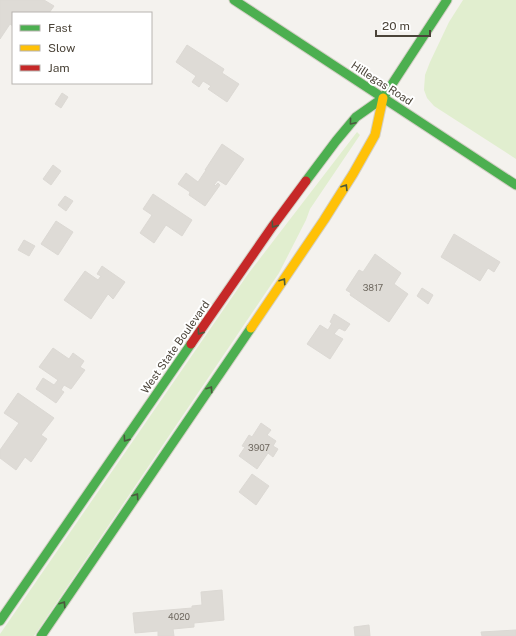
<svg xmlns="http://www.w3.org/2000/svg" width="516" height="636" font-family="'Public Sans',sans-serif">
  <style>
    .green { fill: #e1eecf }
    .building { fill: #dedbd6; stroke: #dcd9d4 }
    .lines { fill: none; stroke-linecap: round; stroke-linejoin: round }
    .fast-casing { stroke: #d3cfc5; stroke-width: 11 }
    .slow-casing { stroke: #d3cfc5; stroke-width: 11 }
    .jam-casing { stroke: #d3cfc5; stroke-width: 11 }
    .fast { stroke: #4caf50; stroke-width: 9 }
    .slow { stroke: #ffc107; stroke-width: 9 }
    .jam { stroke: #c62828; stroke-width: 9 }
    .oneway { stroke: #4b593e }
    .labels { text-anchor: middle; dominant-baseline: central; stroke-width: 4; stroke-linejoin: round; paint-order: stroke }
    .number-label { font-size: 9px; fill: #706a61 }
    .street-label { font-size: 11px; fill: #4b4439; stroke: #fff }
  </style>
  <rect width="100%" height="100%" fill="#f4f2ee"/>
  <g class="green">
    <path d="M463,0H516V159L434,106L427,98L424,90L425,75L430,62L449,22Z"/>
    <path d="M357,132L360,135L310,209L306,220L279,273L34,636H0V634L248,274Z"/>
  </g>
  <g class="building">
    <path d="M0,0H44L54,6L49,13H13V26L10,24L0,39Z"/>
    <path d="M187,45L224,69L222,73L239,84L227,102L208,89L211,86L203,81L199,87L192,82L196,76L176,62Z"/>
    <path d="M62,93L68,97L61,108L55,104Z"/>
    <path d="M222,144L244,159L226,185L218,180L214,185L215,186L218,183L220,185L205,206L189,195L190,192L178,184L186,173L198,182L206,170H205Z"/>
    <path d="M53,165L61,171L51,185L43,179Z"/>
    <path d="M153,194L192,220L182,236L166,225L154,243L140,233L152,215L143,209Z"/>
    <path d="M65,196L73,201L66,211L58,205Z"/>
    <path d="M56,221L73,232L58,255L41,244Z"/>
    <path d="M454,234L500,262L494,272L488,268L480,281L441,257Z"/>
    <path d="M24,240L35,246L29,256L18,250Z"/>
    <path d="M375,254L401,273L394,284L408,294L389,322L350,295L351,293L346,290L359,270L363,272Z"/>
    <path d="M102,266L125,282L113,299L108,294L91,319L64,300L85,271L98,280L101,276L97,274Z"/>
    <path d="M422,288L433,295L428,304L417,296Z"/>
    <path d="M334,314L350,324L345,331L339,328L334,334L343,339L330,359L307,344L320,325L328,330L332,323L330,322Z"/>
    <path d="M53,348L69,359L73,353L84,361L80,367L85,370L71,389L64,385L61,390L64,392L56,403L36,389L43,378L54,385L58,380L39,367Z"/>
    <path d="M18,393L54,418L41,435L47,439L31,462L25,457L16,470L0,458V450L19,423L4,413Z"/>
    <path d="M261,423L271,430L267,435L276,441L273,446L278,449L273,457L268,453L257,469L239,456L245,447L242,446L249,435L252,437Z"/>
    <path d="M252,474L269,486L256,505L239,492Z"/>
    <path d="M222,590L224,620L194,623V627L173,629L174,636H158V631L135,633L133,613L192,608V606L202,605L201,592Z"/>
    <path d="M369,625L370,636H355L354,627Z"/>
    <path d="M516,630V636H482L481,632Z"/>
  </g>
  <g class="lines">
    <defs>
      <g id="fast">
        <path d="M234,0L516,185"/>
        <path d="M383,98L447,0"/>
        <path d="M306,181L336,141L356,117L383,98"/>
        <path d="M0,621L191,344"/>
        <path d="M41,636L251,328"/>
      </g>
      <path id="slow" d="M251,328L324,220L353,174L375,135L383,98"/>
      <path id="jam" d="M191,344L272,227L306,181"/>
    </defs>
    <use href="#fast" class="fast-casing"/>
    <use href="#slow" class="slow-casing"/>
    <use href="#jam" class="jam-casing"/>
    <use href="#fast" class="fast"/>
    <use href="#slow" class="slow"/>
    <use href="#jam" class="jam"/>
  </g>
  <defs><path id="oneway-chevron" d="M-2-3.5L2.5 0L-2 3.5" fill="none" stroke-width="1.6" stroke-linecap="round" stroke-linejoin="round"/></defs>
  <g class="oneway">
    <use href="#oneway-chevron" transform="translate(352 122) rotate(130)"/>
    <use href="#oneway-chevron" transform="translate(345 187) rotate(-58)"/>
    <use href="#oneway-chevron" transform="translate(274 225) rotate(126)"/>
    <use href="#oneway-chevron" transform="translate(283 281) rotate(-56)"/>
    <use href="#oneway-chevron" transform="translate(200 332) rotate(125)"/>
    <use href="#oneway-chevron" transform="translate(210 389) rotate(-56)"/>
    <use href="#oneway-chevron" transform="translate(126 439) rotate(125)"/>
    <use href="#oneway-chevron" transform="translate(136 496) rotate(-56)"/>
    <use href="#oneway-chevron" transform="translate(63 604) rotate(-56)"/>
  </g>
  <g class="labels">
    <g class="number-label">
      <text x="373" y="287">3817</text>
      <text x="259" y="447">3907</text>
      <text x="179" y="616">4020</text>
    </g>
    <g class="street-label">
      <text transform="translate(382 83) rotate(33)">Hillegas Road</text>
      <text transform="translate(175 347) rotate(-55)">West State Boulevard</text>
    </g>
  </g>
  <rect x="12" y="12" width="140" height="72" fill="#ffffff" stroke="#b7b4b0"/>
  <rect x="20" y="25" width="20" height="6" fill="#4caf50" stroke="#b7b4b0"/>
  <text x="48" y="32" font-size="12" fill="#4b4439">Fast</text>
  <rect x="20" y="45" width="20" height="6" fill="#ffc107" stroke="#b7b4b0"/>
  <text x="48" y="52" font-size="12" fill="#4b4439">Slow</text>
  <rect x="20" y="65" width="20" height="6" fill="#c62828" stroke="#b7b4b0"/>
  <text x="48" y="72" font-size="12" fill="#4b4439">Jam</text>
  <path d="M376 30v6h54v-6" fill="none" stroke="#4b4439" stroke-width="2"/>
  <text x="382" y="30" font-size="12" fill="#4b4439" stroke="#ffffff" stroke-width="3" paint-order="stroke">20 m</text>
</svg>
